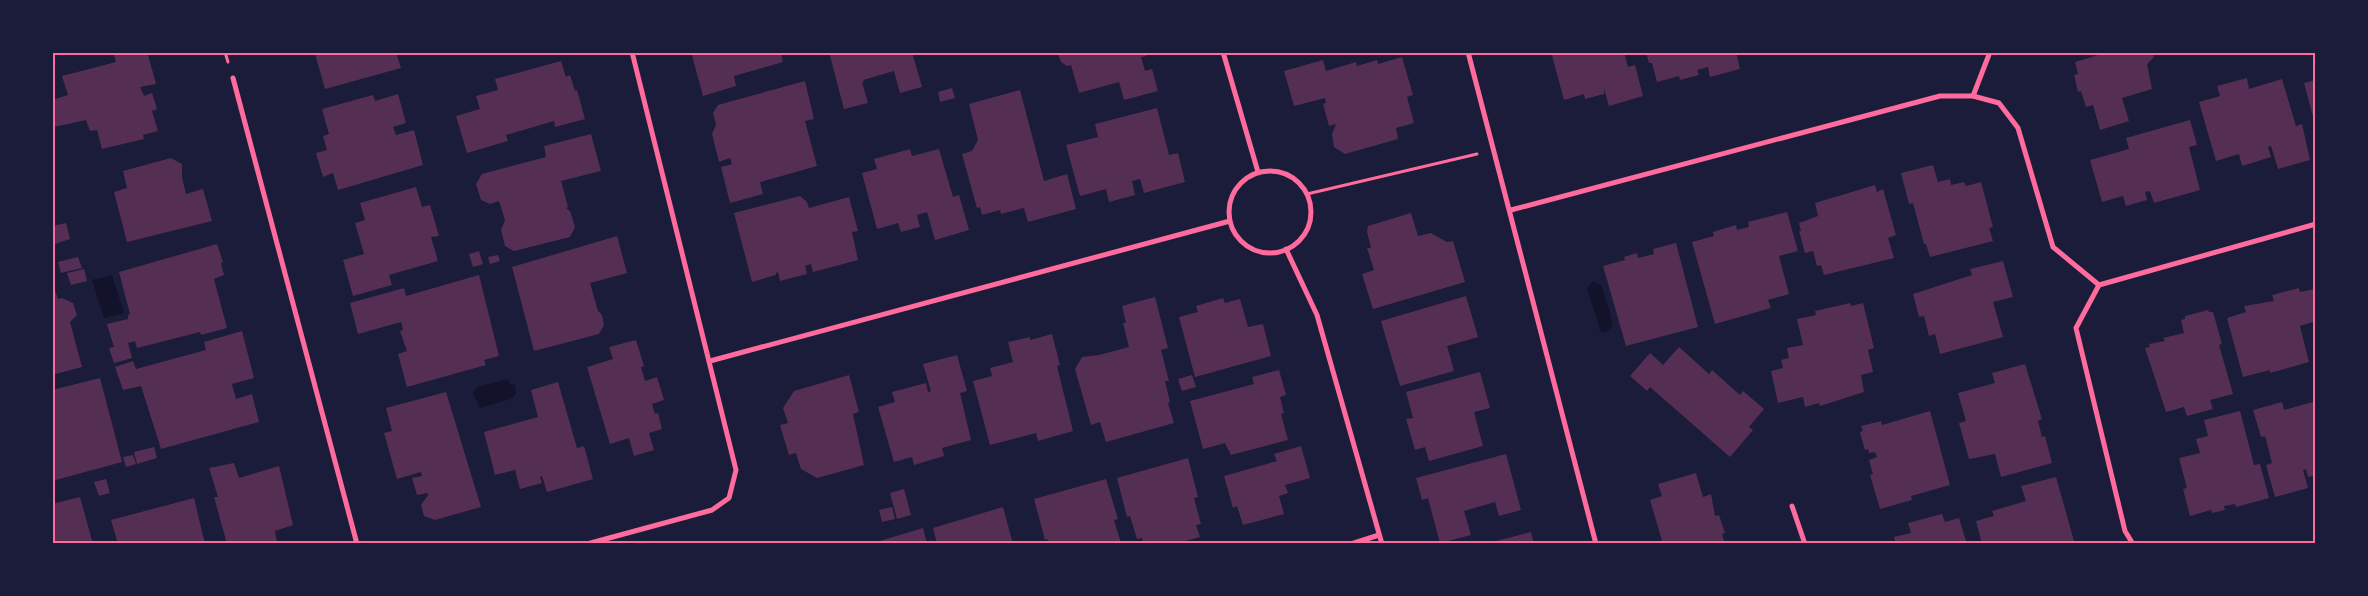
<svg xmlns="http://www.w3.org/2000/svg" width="2368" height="596" font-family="Poppins,sans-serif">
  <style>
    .water { fill: #12122b }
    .building { fill: #542f53 }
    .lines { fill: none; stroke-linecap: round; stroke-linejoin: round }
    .path { stroke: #ff6b9d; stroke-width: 3 }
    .minor { stroke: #ff6b9d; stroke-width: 5 }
    .neatline { fill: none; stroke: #ff6b9d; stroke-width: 2 }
  </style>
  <rect width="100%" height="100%" fill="#1b1b3a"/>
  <g class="water">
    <path d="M112,275L124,313L104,318L92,280Z"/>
    <path d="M1593,281L1601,285L1611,316L1612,327L1606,332H1601L1599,326L1587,288Z"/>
    <path d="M508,379L510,384L515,385L516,393L513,398L480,408L473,393L477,387Z"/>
  </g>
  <g class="building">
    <path d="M113,52H145L148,55L156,84L140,87L144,96L152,93L157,109L152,111L158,131L143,135L144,139L102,149L97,130L90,131L86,120L54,127L52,100L68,95L62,76L116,62Z"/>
    <path d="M320,52H396L401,68L325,89L315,54Z"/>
    <path d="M691,52H781L783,62L734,76L736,86L703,96Z"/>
    <path d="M829,52H912L922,87L900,93L894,71L863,80L865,82H862L868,103L844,109Z"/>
    <path d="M1057,52H1146L1147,56L1141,57L1145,71L1152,69L1158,91L1124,100L1119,82L1079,93L1071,65L1067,66L1061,62Z"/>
    <path d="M1551,52H1624L1628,67L1635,65L1643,96L1609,106L1604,89V94L1585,99L1584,94L1564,100Z"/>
    <path d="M1646,52H1736L1740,69L1710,77L1708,67L1697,70L1699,75L1680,80L1679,76L1657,82L1652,63H1649Z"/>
    <path d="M2108,52H2152L2154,57L2147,64L2152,89L2122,98L2129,121L2100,130L2093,105L2086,107L2081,91L2078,92L2074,75L2078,74L2075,62Z"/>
    <path d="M1402,57L1413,95L1407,97L1414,123L1396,128L1398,139L1345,154L1334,147L1332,134L1336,124L1329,126L1323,104L1326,103L1325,98L1294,106L1284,71L1323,60L1326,71L1356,62L1357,66L1377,60L1378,64Z"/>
    <path d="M561,61L566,77L570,75L575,91L577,90L585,119L555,127L554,121L506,135L508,141L467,153L456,116L480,109L476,96L498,90L495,79Z"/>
    <path d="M2247,78L2249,89L2282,79L2296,126L2302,124L2310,160L2278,169L2271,146L2268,147L2271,157L2242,166L2239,154L2216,161L2199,102L2220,96L2217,86Z"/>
    <path d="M2316,80V124H2315L2304,83Z"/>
    <path d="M805,81L814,119L805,121L817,166L760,182L763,194L730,203L721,167L732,164L730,158L719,162L712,134L716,125L713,113L718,105Z"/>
    <path d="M952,88L955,98L940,102L938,92Z"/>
    <path d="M1020,90L1044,181L1067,174L1076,209L1028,222L1024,208L1001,214L1000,210L982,215L980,207L977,208L962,154L972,151L978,140L969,104Z"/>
    <path d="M398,94L406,123L393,127L396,135L414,130L423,165L338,190L333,173L323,177L316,153L327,150L323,136L329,134L322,109L373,95L375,101Z"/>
    <path d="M1157,108L1169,155L1178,153L1185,182L1144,193L1140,179L1132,181L1135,195L1109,202L1106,189L1080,196L1066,145L1098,137L1095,124Z"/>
    <path d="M2190,120L2197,145L2189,147L2200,190L2154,203L2150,191L2145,192L2147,200L2126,206L2123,196L2102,202L2090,160L2129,149L2126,138Z"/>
    <path d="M591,134L601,171L561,181L568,207L566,208L570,211L575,227L570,237L514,251L505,246L501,230L505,220L499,201L490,204L481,200L476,184L482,174L546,157L544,146Z"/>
    <path d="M910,149L912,156L939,149L953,197L959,195L969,230L935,240L927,212L917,215L920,227L901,232L898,223L877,229L862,173L877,169L874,159Z"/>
    <path d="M171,158L182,164V177L186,194L203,189L212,221L127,242L114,192L127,188L123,171Z"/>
    <path d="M1933,165L1938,182L1950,179L1951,185L1964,182L1966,186L1981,182L1993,227L1989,228L1993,241L1930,257L1926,244H1924L1913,203L1909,204L1901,173Z"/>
    <path d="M1875,185L1877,192L1883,189L1896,235L1888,238L1894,258L1824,275L1821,265L1817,266L1813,251L1805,253L1799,231H1801L1799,223L1818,216L1815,203Z"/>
    <path d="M416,187L422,207L430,205L439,236L431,237L438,261L389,275L392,285L353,296L343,260L364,254L355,223L365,220L360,203Z"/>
    <path d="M800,196L807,202L809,208L849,197L858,231L852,232L858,260L813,272L811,264L805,266L807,274L780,281L778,272L776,273V275L752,282L734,213Z"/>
    <path d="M1787,212L1798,251L1779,256L1789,294L1768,300L1771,308L1715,324L1692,242L1714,236L1713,232L1736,225L1737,230L1749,227L1748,222Z"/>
    <path d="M1411,213L1418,236L1431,233L1447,242L1453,241L1465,282L1373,309L1362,274L1374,270L1367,248H1371L1367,232L1368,226Z"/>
    <path d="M66,223L70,239L52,245V226Z"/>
    <path d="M617,236L627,273L590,283L598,311L602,315L604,325L599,334L534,351L512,267Z"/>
    <path d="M1676,243L1698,327L1626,346L1603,266L1625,260L1624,257L1637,253L1638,258L1654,254L1653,249Z"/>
    <path d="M217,244L223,262L221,263L224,275L214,279L227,328L201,335L200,332L137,348L135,341L128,343L132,358L114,363L109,348L114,347L107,324L128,319V315L130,314L119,272Z"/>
    <path d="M479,251L483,264L473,267L469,254Z"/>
    <path d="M498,255L500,261L490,264L488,257Z"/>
    <path d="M78,257L82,268L61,273L58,262Z"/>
    <path d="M2003,261L2013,297L1993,302L2003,337L1940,354L1935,334L1929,336L1924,316L1919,317L1913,294L1972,275L1970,269Z"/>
    <path d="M84,269L87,281L71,285L67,273Z"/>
    <path d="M479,275L499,356L484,360L486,365L407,387L398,354L407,351L400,331L403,330L401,322L358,334L350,303L404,288L406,296Z"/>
    <path d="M52,282L58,299L62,298L73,303L77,315L70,322L82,367L52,375Z"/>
    <path d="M2299,288L2300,292L2314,289L2316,295V321L2300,326L2309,362L2270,373V370L2243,377L2227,318L2246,312L2244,306L2274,301L2272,295Z"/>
    <path d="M1466,296L1478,337L1447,346L1454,371L1400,386L1381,321Z"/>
    <path d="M1155,297L1168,348L1161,350L1169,381H1165L1170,402L1168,403L1174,423L1106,442L1100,422L1091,425L1075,369L1082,357L1099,355L1129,347L1123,323H1126L1122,306Z"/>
    <path d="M1223,298L1225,303L1240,299L1248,327L1263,324L1271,356L1195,377L1179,317L1198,312L1196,306Z"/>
    <path d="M1850,303L1851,306L1863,303L1874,348L1868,350L1873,372L1861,375L1864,392L1820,406L1819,403L1805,407L1803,397L1778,403L1771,371L1783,368L1781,360L1789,358L1787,348L1803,345L1797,319L1816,315L1815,311Z"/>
    <path d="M2208,310L2209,312H2213L2222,344L2219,345L2233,394L2210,400L2213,409L2187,416L2184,407L2166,412L2145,348L2150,347L2149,344L2165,341L2163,338L2184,333L2181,320L2185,319V316Z"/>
    <path d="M242,331L254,378L232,384L236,399L252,394L259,422L161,449L141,386L123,390L115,367L133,361L136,369L206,350L204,342Z"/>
    <path d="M1052,334L1060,365L1057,366L1073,431L1038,441L1036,433L990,445L973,381L992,376L990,368L1013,362L1008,342L1030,337V340Z"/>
    <path d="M636,340L644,366L641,367L645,381L657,377L664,400L652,404L655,414L658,413L662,429L649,433L654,450L634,456L629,438L610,444L587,367L613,359L609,347Z"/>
    <path d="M1679,347L1709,374L1712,370L1740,395L1743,391L1764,409L1749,427L1753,430L1730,457L1650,387L1647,391L1630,376L1650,353L1663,365Z"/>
    <path d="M957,355L967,391L960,393L971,440L942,448L944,456L914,465L912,457L894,462L878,407L895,402L892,392L926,383L928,392L931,391L923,364Z"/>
    <path d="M2025,364L2042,419L2038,421L2042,437L2045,436L2052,463L2001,477L1995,454L1969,459L1959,423L1966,421L1958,393L1995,383L1992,373Z"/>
    <path d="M1279,370L1286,395L1280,397L1284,413L1281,414L1288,440L1231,455L1225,443L1203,449L1190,401L1254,384L1252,377Z"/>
    <path d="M1480,372L1490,408L1474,412L1483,446L1429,461L1425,447L1415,450L1406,419L1413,418L1406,392Z"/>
    <path d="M849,375L859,412L853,414L864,465L817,478L801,469L796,453L789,455L780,425L788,423L783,408L794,391Z"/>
    <path d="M1192,375L1196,387L1182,391L1178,379Z"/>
    <path d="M100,378L122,462L52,481V390Z"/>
    <path d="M558,382L577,448L584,446L593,479L547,492L542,476L540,477L542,483L520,489L515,470L495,475L484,432L538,417L531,390Z"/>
    <path d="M446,392L481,507L435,520L424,516L421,505L428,495V493L417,495L412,478L422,476L421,472L397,479L384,433L392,431L386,408Z"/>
    <path d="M2316,401V475L2308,477L2306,469L2303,470L2308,488L2275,497L2266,465L2272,463L2265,436L2261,437L2253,410L2282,402L2284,410Z"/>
    <path d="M1930,411L1950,485L1911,496L1912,500L1880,509L1870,475L1873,474L1869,460L1877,457L1875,452L1869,453L1868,449L1865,450L1860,432L1863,431L1861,426L1881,421L1882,425Z"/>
    <path d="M2240,411L2254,465L2260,464L2269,498L2236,507L2235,504L2224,506L2225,510L2212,513L2211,510L2190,516L2183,489L2187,488L2179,458L2200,453L2196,439L2208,436L2204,420Z"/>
    <path d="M1301,446L1310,478L1285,485L1288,493L1279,496L1284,514L1243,525L1237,506L1233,508L1224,476L1277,461L1274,454Z"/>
    <path d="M154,447L157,458L137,464L134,452Z"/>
    <path d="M1506,454L1521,510L1499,516L1495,502L1464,511L1471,535L1440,543L1428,498L1422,500L1416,478Z"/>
    <path d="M133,455L136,464L126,467L123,457Z"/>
    <path d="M1188,458L1198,497L1194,498L1201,524L1196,525L1200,537L1175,544H1144L1142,538L1137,539L1130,516L1127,517L1117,478Z"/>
    <path d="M234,463L239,478L279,466L293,525L275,531L277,543L227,544L214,497H218L209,468Z"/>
    <path d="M1696,473L1703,497L1711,494L1715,516L1719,515L1725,533L1722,534L1725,544H1663L1650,500L1662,496L1658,484Z"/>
    <path d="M2056,477L2074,541L2065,544H1982L1976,521L1994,516L1992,511L2026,501L2021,486Z"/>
    <path d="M106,479L110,493L99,496L94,482Z"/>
    <path d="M1106,479L1118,519L1114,520L1121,543L1049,544L1048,539L1045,540L1034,499Z"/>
    <path d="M904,489L911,515L897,519L890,493Z"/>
    <path d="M80,497L93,544H52V504Z"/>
    <path d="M194,498L205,544H118L111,520Z"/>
    <path d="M892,507L895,519L882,522L879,510Z"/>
    <path d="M1003,507L1013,544H937L933,528Z"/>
    <path d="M1942,514L1945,522L1959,518L1967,544H1896L1894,537L1911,533L1908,523Z"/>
    <path d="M923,528L927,544H873V543Z"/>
    <path d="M1531,532L1534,544H1490L1489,543Z"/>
  </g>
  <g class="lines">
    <g class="path">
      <path d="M225,52L228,62"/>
      <path d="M1307,194L1477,154"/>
    </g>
    <g class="minor">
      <path d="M1223,52L1258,172"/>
      <path d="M1468,52L1596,544"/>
      <path d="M233,78L357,544"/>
      <path d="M1973,96L1990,52"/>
      <circle cx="1270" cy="212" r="41"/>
      <path d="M1511,210L1940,96H1973L1999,103L2018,128L2053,247L2099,285L2076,328L2125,531L2133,544"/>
      <path d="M1286,249L1317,315L1382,544"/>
      <path d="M2099,285L2316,224"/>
      <path d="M710,361L1230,221"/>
      <path d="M1792,506L1805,544"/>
      <path d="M587,544L712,510L729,498L736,470L632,52"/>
      <path d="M1351,544L1379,535"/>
    </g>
  </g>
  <rect width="2368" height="596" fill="none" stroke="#1b1b3a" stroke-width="108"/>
  <rect x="54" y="54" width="2260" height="488" class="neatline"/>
</svg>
